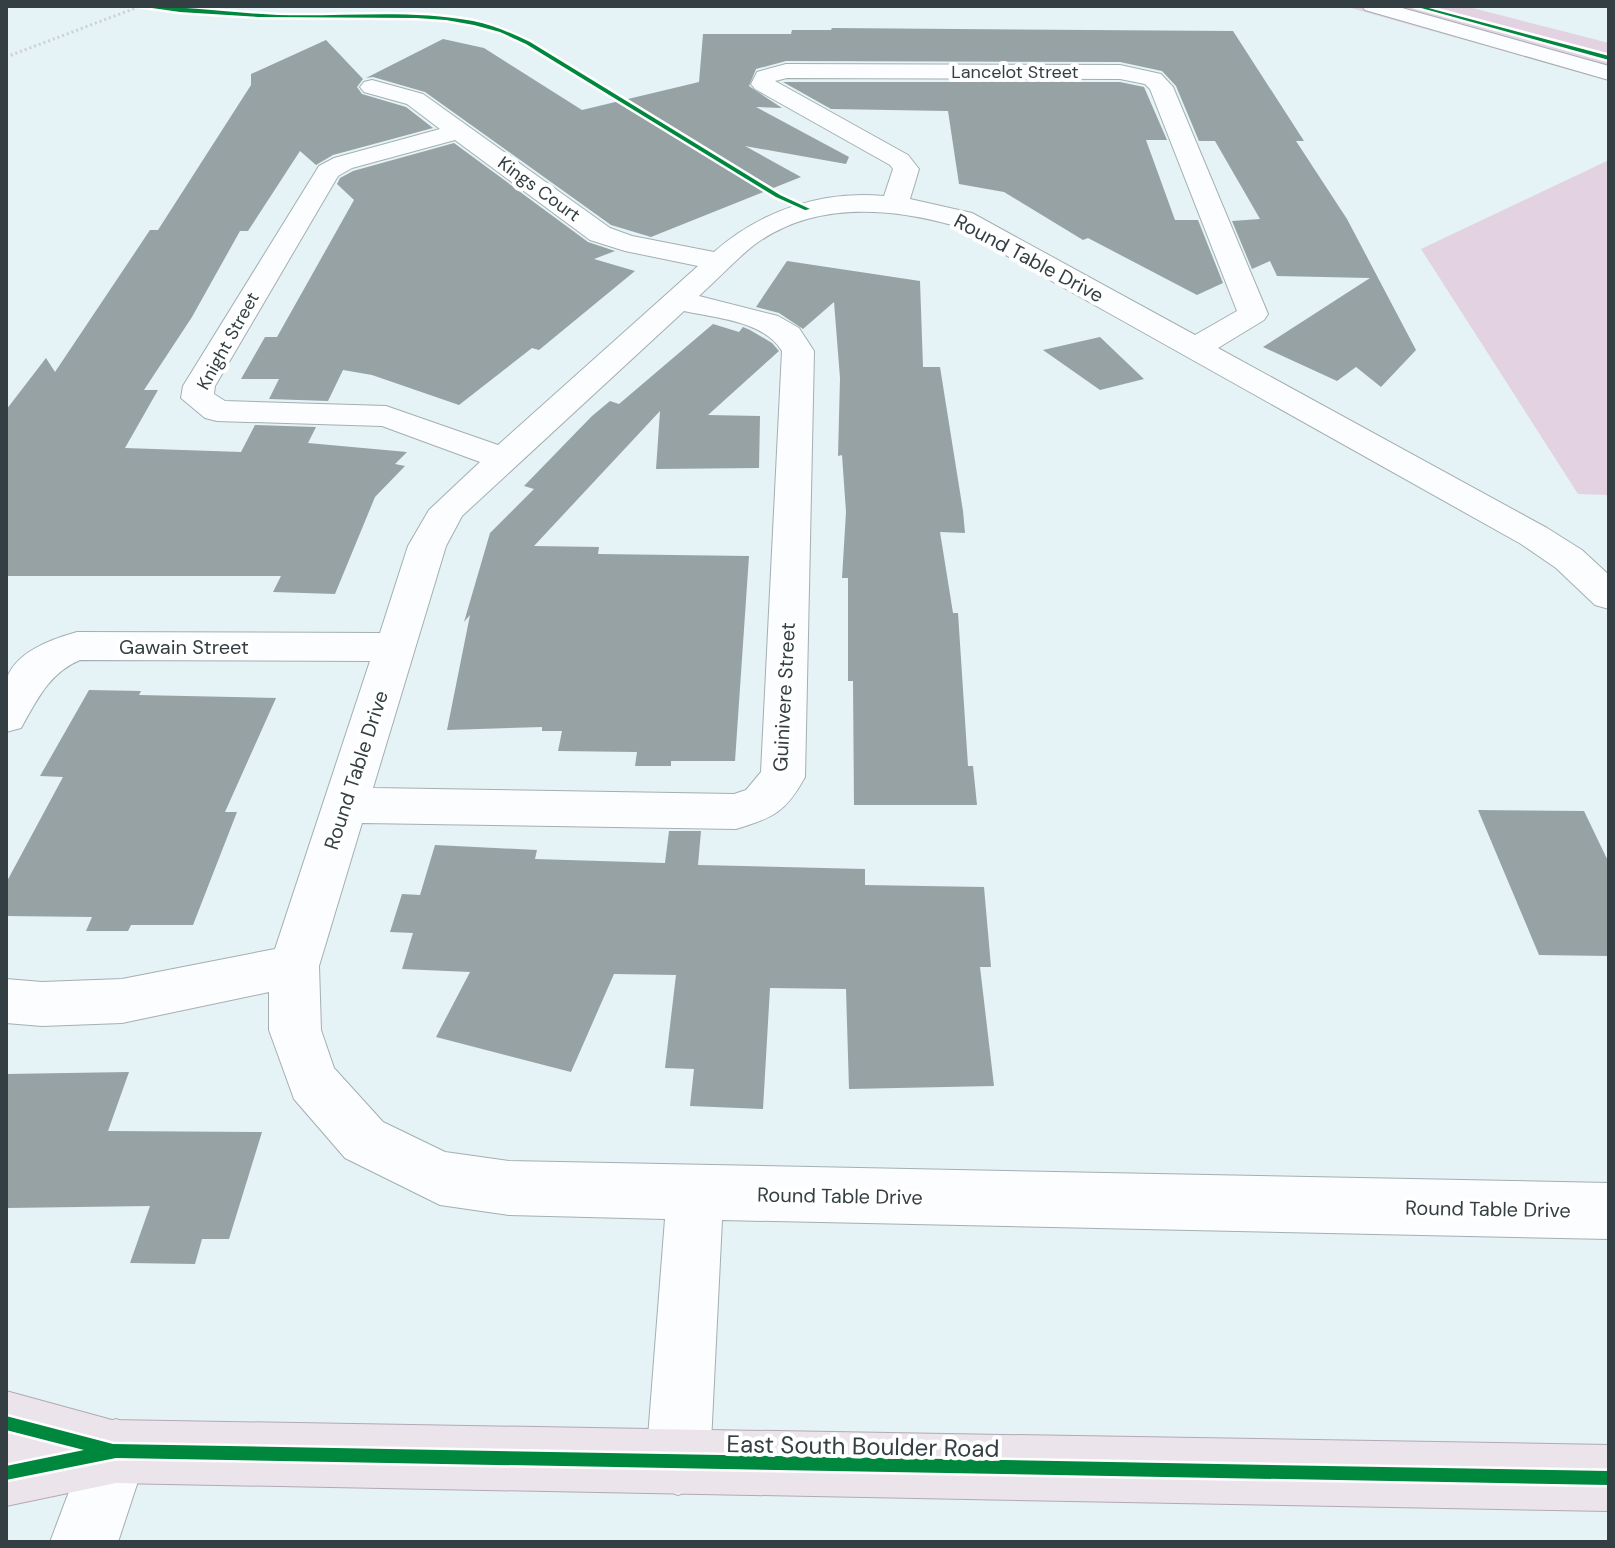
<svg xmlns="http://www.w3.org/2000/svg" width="1615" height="1548" font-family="'DM Sans',sans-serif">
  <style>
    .green { fill: #e3d2e1 }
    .building { fill: #97a2a5 }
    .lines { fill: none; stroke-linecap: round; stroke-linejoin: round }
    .minor-casing { stroke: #a4afb2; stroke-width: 2 }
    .major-casing { stroke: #b1a9b5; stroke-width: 2 }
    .path { stroke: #cdd1d3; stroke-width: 3; stroke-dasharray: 2 3; stroke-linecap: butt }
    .minor { fill: #fbfdfe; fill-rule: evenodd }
    .major { fill: #ebe5eb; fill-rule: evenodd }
    .cycleway-casing { stroke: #fff; stroke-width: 5 }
    .cycleway { fill: #00873e; fill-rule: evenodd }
    .labels { text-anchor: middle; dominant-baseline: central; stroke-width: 8; stroke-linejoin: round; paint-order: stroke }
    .far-street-label { font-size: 18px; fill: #333f42; stroke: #fff }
    .street-label { font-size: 20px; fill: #333f42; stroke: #fff }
    .near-street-label { font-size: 24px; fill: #333f42; stroke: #fff }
  </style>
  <rect width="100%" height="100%" fill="#e5f2f6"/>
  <g class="green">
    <path d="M1344,6H1465L1609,43V81Z"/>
    <path d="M1609,160V495L1578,494L1421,249Z"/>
  </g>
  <g class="building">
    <path d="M832,28L1233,31L1304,141H1296L1347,219L1416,350L1381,387L1356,367L1337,381L1263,347L1370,278L1277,276L1270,261L1252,269L1232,221L1260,219L1215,141H1199L1176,86L1162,71L1120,62L786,61L756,69L749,86L782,108L756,107L849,157L846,164L745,146L801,177L651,237L611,225L425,92L373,77L366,78L443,39L484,48L582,110L699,82L703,34H791L792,30H831Z"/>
    <path d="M326,40L363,79L357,87L362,94L406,107L433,128L333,155L316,165L300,151L248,231H240L192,317L144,390H158L125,448L241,452L255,425L316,427L308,443L407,452L395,464L405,466L375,497L335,594L273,592L281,576H6V410L46,358L55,372L150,230H158L251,85V74Z"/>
    <path d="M783,82H1120L1144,87L1167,140H1146L1175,220H1198L1223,283L1197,295L1088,238L1083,240L1004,192L959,184L948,111L831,109Z"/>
    <path d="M454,143L588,242L615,251L594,259L635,271L539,350L532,348L459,405L372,375L343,370L328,401L269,399L279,379H241L265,337H277L354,200L337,184L340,178L353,171Z"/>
    <path d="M787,261L920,281L923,367H940L963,511L965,533L940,532L953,613H958L968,766H973L977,805H854L853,681H848V578H842L846,512L842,455L838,456L840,378L834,302L803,329L779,313L756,307Z"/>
    <path d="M713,324L739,332L743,327L750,330L772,343L779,351L708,415L760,416L759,468L656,469L660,411L534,546L599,547L598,554L749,556L735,761H671V766H635L637,752L558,751L562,731H542V727L447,730L470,615L464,622L490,533L534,489L524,486L592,416L610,401L619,404Z"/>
    <path d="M1100,337L1144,379L1100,390L1043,350Z"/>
    <path d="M89,690L141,691L139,695L276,698L225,812H237L193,925H131L128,931H86L92,917L6,916V883L63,777L40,776Z"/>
    <path d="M1478,810L1584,811L1609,863V956L1539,955Z"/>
    <path d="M669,831H701L698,865L865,869V885L984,887L991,967H980L994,1086L849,1089L846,989L770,988L763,1109L690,1106L694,1069L665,1068L676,975L614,974L571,1072L436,1037L470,972L402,969L413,933L390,932L402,894L420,895L435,845L537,850L535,859L665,863Z"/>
    <path d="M129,1072L108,1131L262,1132L229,1239H202L195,1264L130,1263L150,1206L6,1208V1074Z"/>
  </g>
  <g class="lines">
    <defs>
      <g id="minor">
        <path d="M1362,6H1395L1609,66V80L1365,10Z"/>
        <path d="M786,64L1120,65L1161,74L1173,87L1268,314L1264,320L1218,348L1547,528L1582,550L1609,575V609L1595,605L1556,568L1521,544L952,225C887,207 812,202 754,245C735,260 717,280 699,296L778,316L799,328L814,351L805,777C786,812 773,818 736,829L362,823L319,966L321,1030L334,1068L383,1122L445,1152L509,1161L1609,1183V1239L722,1220L710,1463L701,1486L678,1495L655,1486L646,1463L665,1219L509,1215L440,1205L345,1158L294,1099L269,1030V992L122,1023L42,1026L6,1023V979L42,982L122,979L275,949L370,661L80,660C49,673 37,700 21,728L6,732C6,717 2,696 6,681C14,652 52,639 77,632L380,633L408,546L429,510L480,462L382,426L217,421L205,418L181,398L183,386L319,166L334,158L440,129L407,104L364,92L360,87L364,82L372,80L423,94L610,228L632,236L714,252C760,211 822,190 884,196L893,169L890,165L755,89L751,84L757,72ZM787,78L1120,79L1145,84L1150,89L1237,311L1195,335L972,213L910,199L919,169L908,155L775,81ZM455,140L590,240L625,251L698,266L498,445L386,406L225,401L214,394L215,386L338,176L352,168ZM684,311C716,318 764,321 782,351L761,772L746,790L734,794L373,788L446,546L462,516Z"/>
        <path d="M116,1419L139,1428L148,1451L118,1542H50L93,1428Z"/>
      </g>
      <path id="major" d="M6,1391L112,1420L1609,1445V1511L116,1483L6,1506Z"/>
    </defs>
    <use href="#minor" class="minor-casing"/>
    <use href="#major" class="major-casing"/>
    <path class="path" d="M6,57L141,6"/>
    <use href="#minor" class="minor"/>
    <use href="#major" class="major"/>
    <defs>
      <g id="cycleway">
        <path d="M138,6C184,6 231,13 278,15C342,17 409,9 473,21C493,25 511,33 530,42L780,195L810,209L805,210L776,197L526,44L500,32L474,25L446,20L416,18L259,17L180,12Z"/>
        <path d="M1414,6H1421L1609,56V60Z"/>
        <path d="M6,1416L113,1444L1609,1471V1485L116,1458L6,1480V1466L84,1450L6,1430Z"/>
      </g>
    </defs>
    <use href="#cycleway" class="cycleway-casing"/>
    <use href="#cycleway" class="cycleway"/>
  </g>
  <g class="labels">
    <g class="far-street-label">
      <text x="1015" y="72">Lancelot Street</text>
      <text transform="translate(539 189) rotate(36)">Kings Court</text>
      <text transform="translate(228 341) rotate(-61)">Knight Street</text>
    </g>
    <g class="street-label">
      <text transform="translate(1029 258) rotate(28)">Round Table Drive</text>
      <text x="184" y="647">Gawain Street</text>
      <text transform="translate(784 697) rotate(-87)">Guinivere Street</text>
      <text transform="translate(356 770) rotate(-72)">Round Table Drive</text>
      <text transform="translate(840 1196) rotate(1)">Round Table Drive</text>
      <text transform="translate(1488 1209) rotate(1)">Round Table Drive</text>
    </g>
    <g class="near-street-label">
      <text transform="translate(863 1446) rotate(1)">East South Boulder Road</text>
    </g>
  </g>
  <rect width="1615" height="1548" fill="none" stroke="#333f42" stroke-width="16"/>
</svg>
